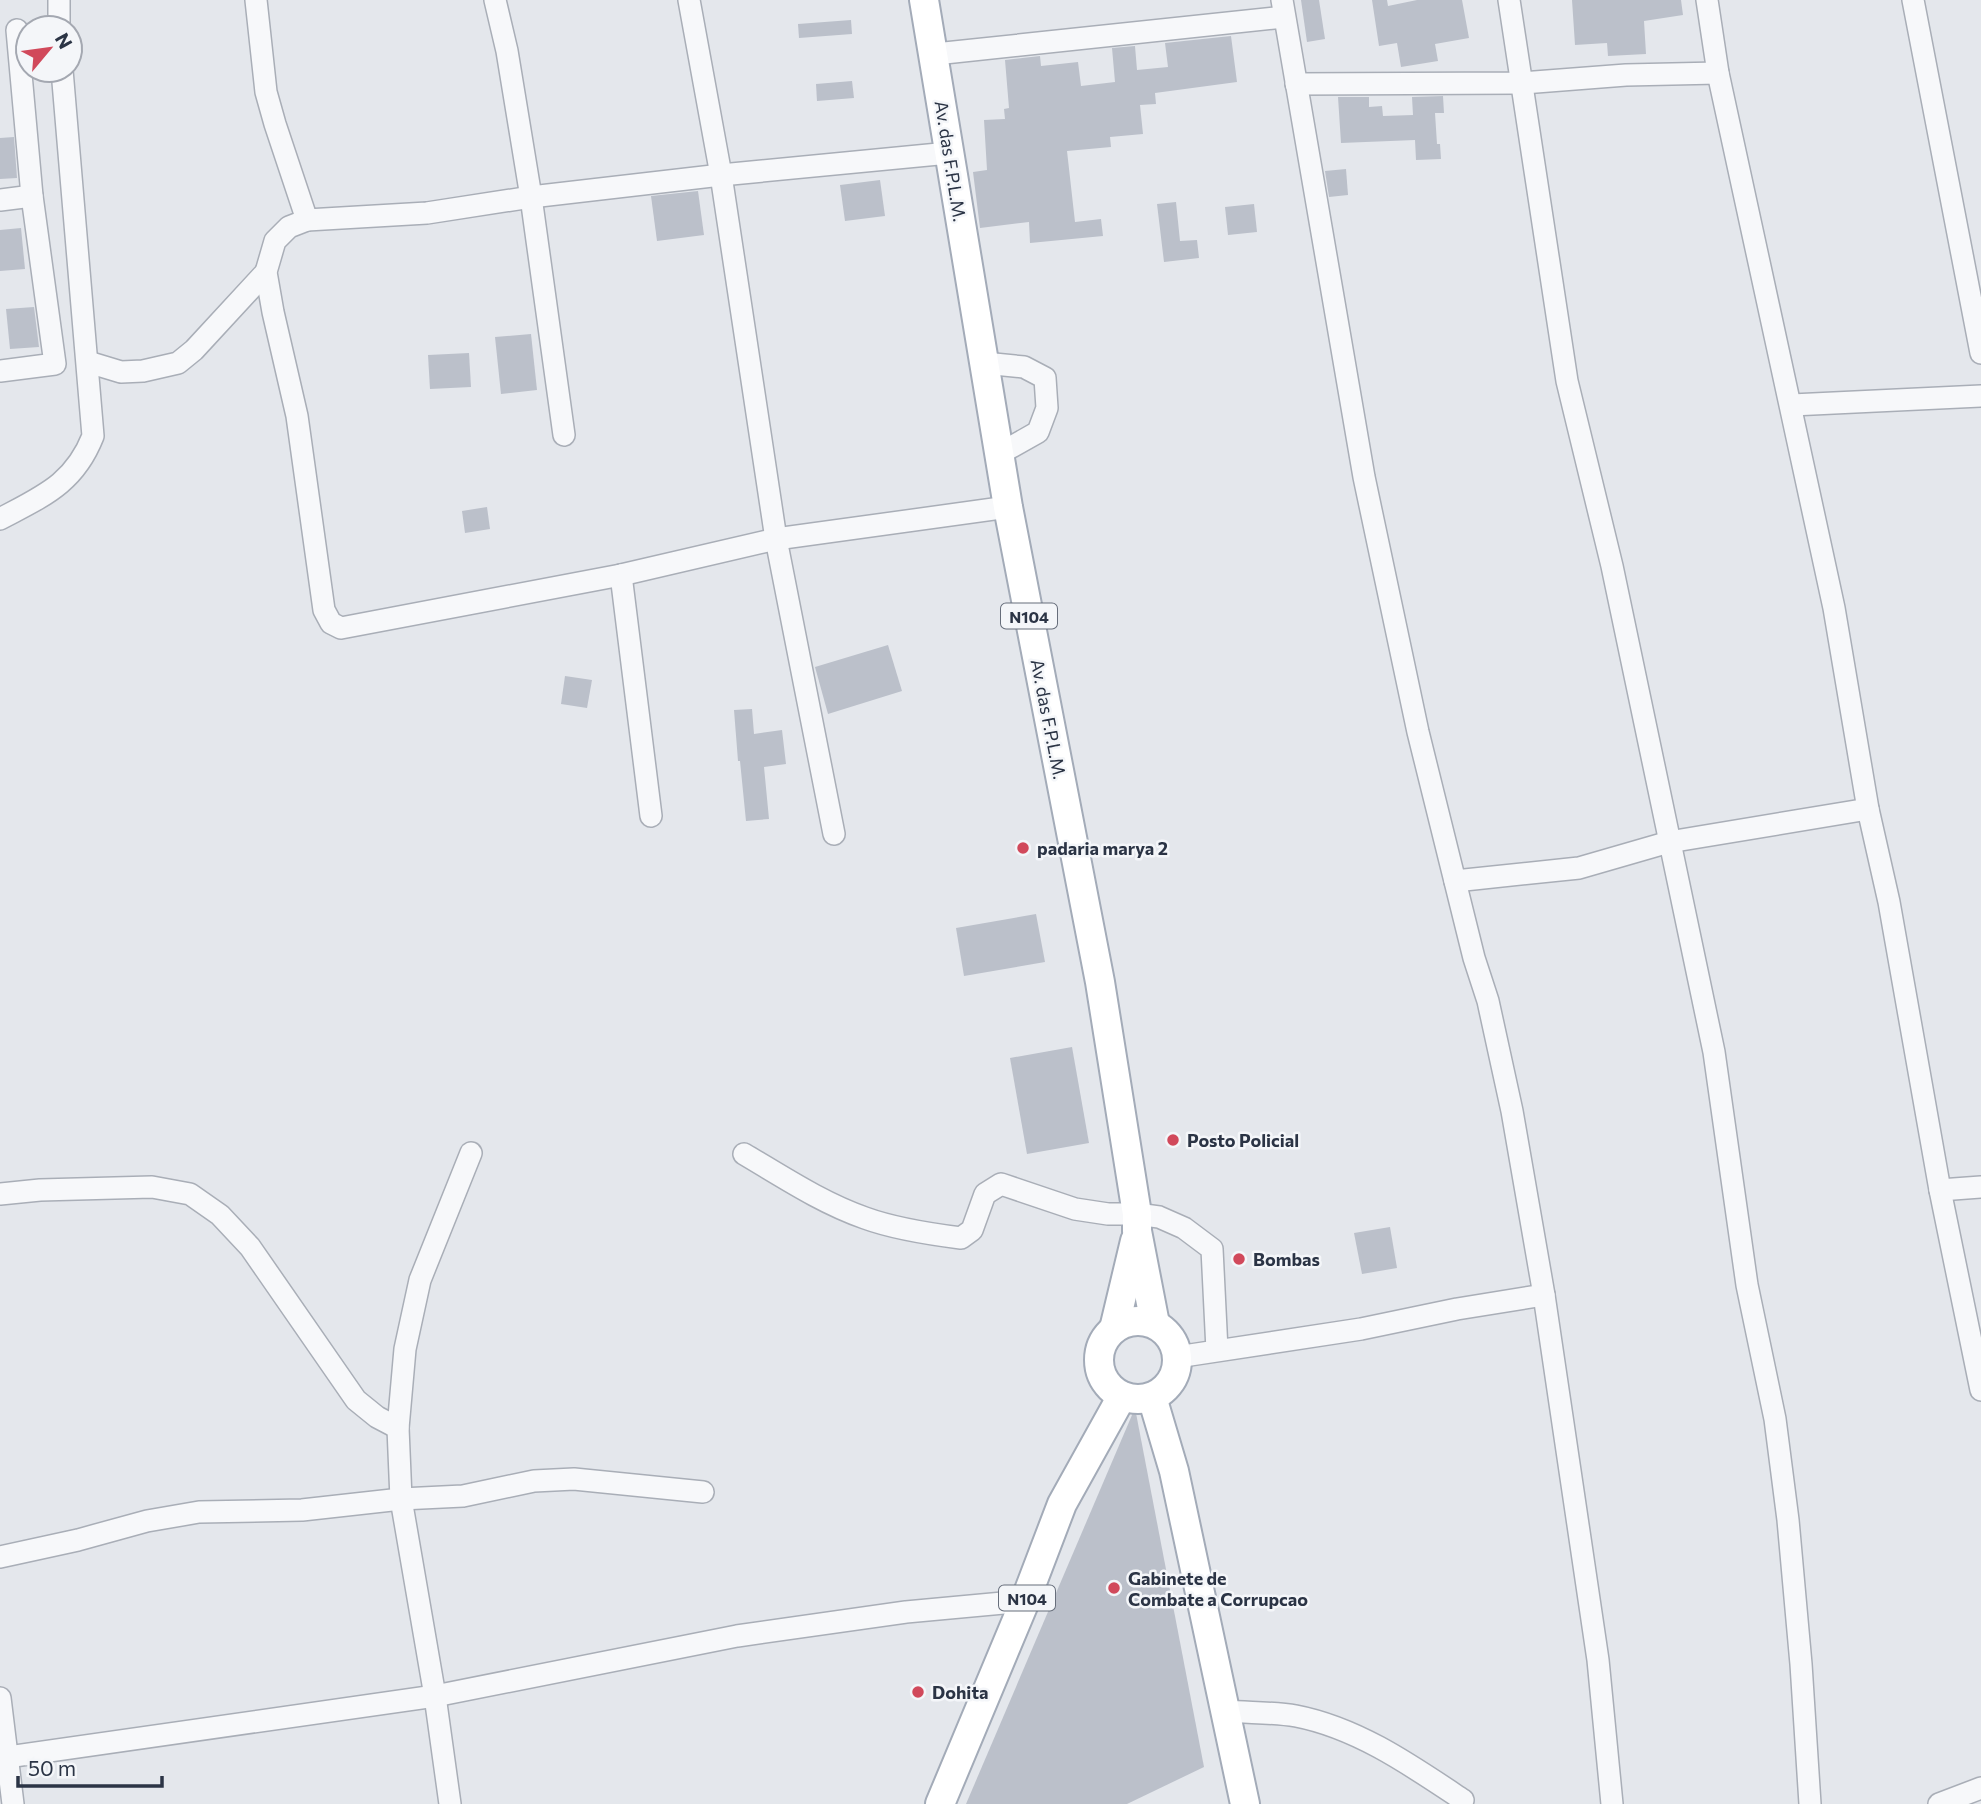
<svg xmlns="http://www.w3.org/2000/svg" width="1981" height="1804" font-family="Commissioner,sans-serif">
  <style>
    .building { fill: #bbc0ca }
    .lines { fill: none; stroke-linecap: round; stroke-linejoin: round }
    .minor-casing { stroke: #a9aeb7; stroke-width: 24 }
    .major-casing { stroke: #a3abb8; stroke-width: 32 }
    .minor { stroke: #f7f8fa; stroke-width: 21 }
    .major { stroke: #fff; stroke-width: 28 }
    .poi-dot { fill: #d1495b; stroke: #f4f6f9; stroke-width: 2.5 }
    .labels { text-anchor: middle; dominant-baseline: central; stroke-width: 5; stroke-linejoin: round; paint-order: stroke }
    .shield { fill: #f4f6f9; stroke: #676e7b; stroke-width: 2 }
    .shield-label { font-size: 16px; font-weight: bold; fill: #2b3445 }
    .street-label { font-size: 18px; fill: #2b3445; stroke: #f4f6f9 }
    .poi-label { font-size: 18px; font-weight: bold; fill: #2b3445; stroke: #f4f6f9; text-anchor: start }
  </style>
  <rect width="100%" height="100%" fill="#e4e7ec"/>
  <g class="building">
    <path d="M1301,0H1319L1325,39L1307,42Z"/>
    <path d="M1372,0H1387L1388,6L1417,0H1462L1469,38L1435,44L1438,61L1401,67L1397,43L1379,46Z"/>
    <path d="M1572,0H1681L1683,15L1644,21L1646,54L1608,56L1607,43L1575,45Z"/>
    <path d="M851,20L852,34L799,38L798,24Z"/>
    <path d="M1231,36L1237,82L1155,93L1156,104L1140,105L1143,134L1110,137L1111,147L1067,151L1075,222L1101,219L1103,236L1030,243L1029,222L980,228L973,172L987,170L984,120L1005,119L1004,109L1009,108L1005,60L1040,56L1041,66L1078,62L1081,86L1115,82L1112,48L1135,46L1137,70L1168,67L1165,43Z"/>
    <path d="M852,81L854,98L817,101L816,84Z"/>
    <path d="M1443,96L1444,113H1435L1437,144H1440L1441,159L1416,160L1415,140L1341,143L1338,97H1369V107L1382,106L1383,116L1413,115L1412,97Z"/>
    <path d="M14,137L17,178L0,179V138Z"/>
    <path d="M1346,169L1348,195L1329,197L1325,171Z"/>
    <path d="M880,180L885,216L845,221L840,185Z"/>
    <path d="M698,191L704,235L657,241L651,196Z"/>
    <path d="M1176,202L1180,241L1197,240L1199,258L1164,262L1157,204Z"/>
    <path d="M1254,204L1257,232L1228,235L1225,207Z"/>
    <path d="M21,228L25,269L0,271V230Z"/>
    <path d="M34,307L39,347L10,349L6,309Z"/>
    <path d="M531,334L537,390L501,394L495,337Z"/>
    <path d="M469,353L471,387L430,389L428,355Z"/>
    <path d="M487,507L490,529L465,533L462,511Z"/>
    <path d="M888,645L902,691L828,714L815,667Z"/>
    <path d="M565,676L592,680L587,708L561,704Z"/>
    <path d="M752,709L754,734L782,730L786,764L764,767L769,819L746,821L740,761H738L734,710Z"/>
    <path d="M1036,914L1045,962L964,976L956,928Z"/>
    <path d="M1072,1047L1089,1143L1027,1154L1010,1058Z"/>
    <path d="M1390,1227L1397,1268L1362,1274L1354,1233Z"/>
    <path d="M1135,1408L1204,1767L1127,1804H966Z"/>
  </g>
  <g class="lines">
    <defs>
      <g id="minor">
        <path d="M59,0V28"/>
        <path d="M256,0L266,92L275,124L307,220"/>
        <path d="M495,0L507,51L531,197L564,435"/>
        <path d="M689,0L721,175L776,539L834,834"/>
        <path d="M1282,0L1364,477L1418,732L1474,958L1488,1001L1512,1111L1544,1295L1598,1660L1612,1804"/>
        <path d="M1509,0L1567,381L1612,566L1714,1052L1747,1285L1775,1419L1788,1520L1801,1664L1810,1804"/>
        <path d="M1707,0L1718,73L1834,608L1868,809L1889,902L1940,1190L1981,1390"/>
        <path d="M1913,0L1981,353"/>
        <path d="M935,54L1284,17"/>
        <path d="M1296,84L1522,83L1626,75L1718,73"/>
        <path d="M949,153L721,175L531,197L427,213L307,220L289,227L275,241L266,272L273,312L297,416L324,610L331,623L341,628L621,575L776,539L1008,507"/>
        <path d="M0,200L32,196"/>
        <path d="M88,362L121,372L143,371L178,363L194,350L266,272"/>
        <path d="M984,363L1024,367L1045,378L1047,408L1038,432L999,454"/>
        <path d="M0,371L55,364L32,196L17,30"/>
        <path d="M1792,405L1981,396"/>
        <path d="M0,519C43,496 74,484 93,436L62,70"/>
        <path d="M621,575L651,816"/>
        <path d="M1455,881L1579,868L1669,842L1868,809"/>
        <path d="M744,1154C783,1177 822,1203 865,1218C895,1229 929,1234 961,1238L972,1230L985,1194L1001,1184L1075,1209L1108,1214H1137L1159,1217L1184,1228L1212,1249L1217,1350"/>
        <path d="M1940,1190L1981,1187"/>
        <path d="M0,1194L40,1190L152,1187L190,1194L220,1215L250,1247L356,1400L377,1417L398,1428"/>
        <path d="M1177,1357L1361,1329L1457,1309L1544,1295"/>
        <path d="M0,1557L78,1540L147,1521L199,1512L302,1510L401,1499L463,1496L534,1481L574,1479L703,1492"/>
        <path d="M0,1698L13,1804"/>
        <path d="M1226,1711C1249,1713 1273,1712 1296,1716C1358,1728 1412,1766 1463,1800"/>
        <path d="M0,1758L435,1696L737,1636L906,1612L1025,1601"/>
        <path d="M450,1804L435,1696L401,1499L398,1428L405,1349L420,1280L471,1153"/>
        <path d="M1939,1804L1981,1788"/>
      </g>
      <g id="major">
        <path d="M924,0L1008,507L1100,982L1137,1214V1231L1155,1324"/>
        <circle cx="1138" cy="1360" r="39"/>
        <path d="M1114,1329L1135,1241"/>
        <path d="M1152,1397L1174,1471L1245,1804"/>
        <path d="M940,1804L1025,1601L1062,1504L1122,1396"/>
      </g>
    </defs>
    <use href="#minor" class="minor-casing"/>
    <use href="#major" class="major-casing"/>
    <use href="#minor" class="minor"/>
    <use href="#major" class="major"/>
  </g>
  <g class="poi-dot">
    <circle cx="1023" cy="848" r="7"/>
    <circle cx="1173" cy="1140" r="7"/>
    <circle cx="1239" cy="1259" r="7"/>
    <circle cx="1114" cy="1588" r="7"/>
    <circle cx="918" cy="1692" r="7"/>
  </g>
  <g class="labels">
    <g class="shield">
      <rect x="1001" y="603.5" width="56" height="25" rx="5"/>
      <rect x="999" y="1585.5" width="56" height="25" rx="5"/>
    </g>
    <g class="shield-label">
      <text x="1029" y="616">N104</text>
      <text x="1027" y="1598">N104</text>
    </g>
    <g class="street-label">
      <text transform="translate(951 161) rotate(81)">Av. das F.P.L.M.</text>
      <text transform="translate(1049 719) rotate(79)">Av. das F.P.L.M.</text>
    </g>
    <g class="poi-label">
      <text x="1037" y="848">padaria marya 2</text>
      <text x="1187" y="1140">Posto Policial</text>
      <text x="1253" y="1259">Bombas</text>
      <text x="1128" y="1578">Gabinete de<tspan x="1128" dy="21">Combate a Corrupcao</tspan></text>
      <text x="932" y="1692">Dohita</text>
    </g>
  </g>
  <g transform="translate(49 49) rotate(61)"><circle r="33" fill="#f4f6f9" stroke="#a4a8b1" stroke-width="2"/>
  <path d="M0-5L12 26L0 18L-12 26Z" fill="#d1495b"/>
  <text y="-10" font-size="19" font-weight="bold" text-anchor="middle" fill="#2b3445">N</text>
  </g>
  <path d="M18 1776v10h144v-10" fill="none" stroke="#2b3445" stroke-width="3.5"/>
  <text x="28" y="1776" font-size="21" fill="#2b3445" stroke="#f4f6f9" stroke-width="5" paint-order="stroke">50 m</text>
</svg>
